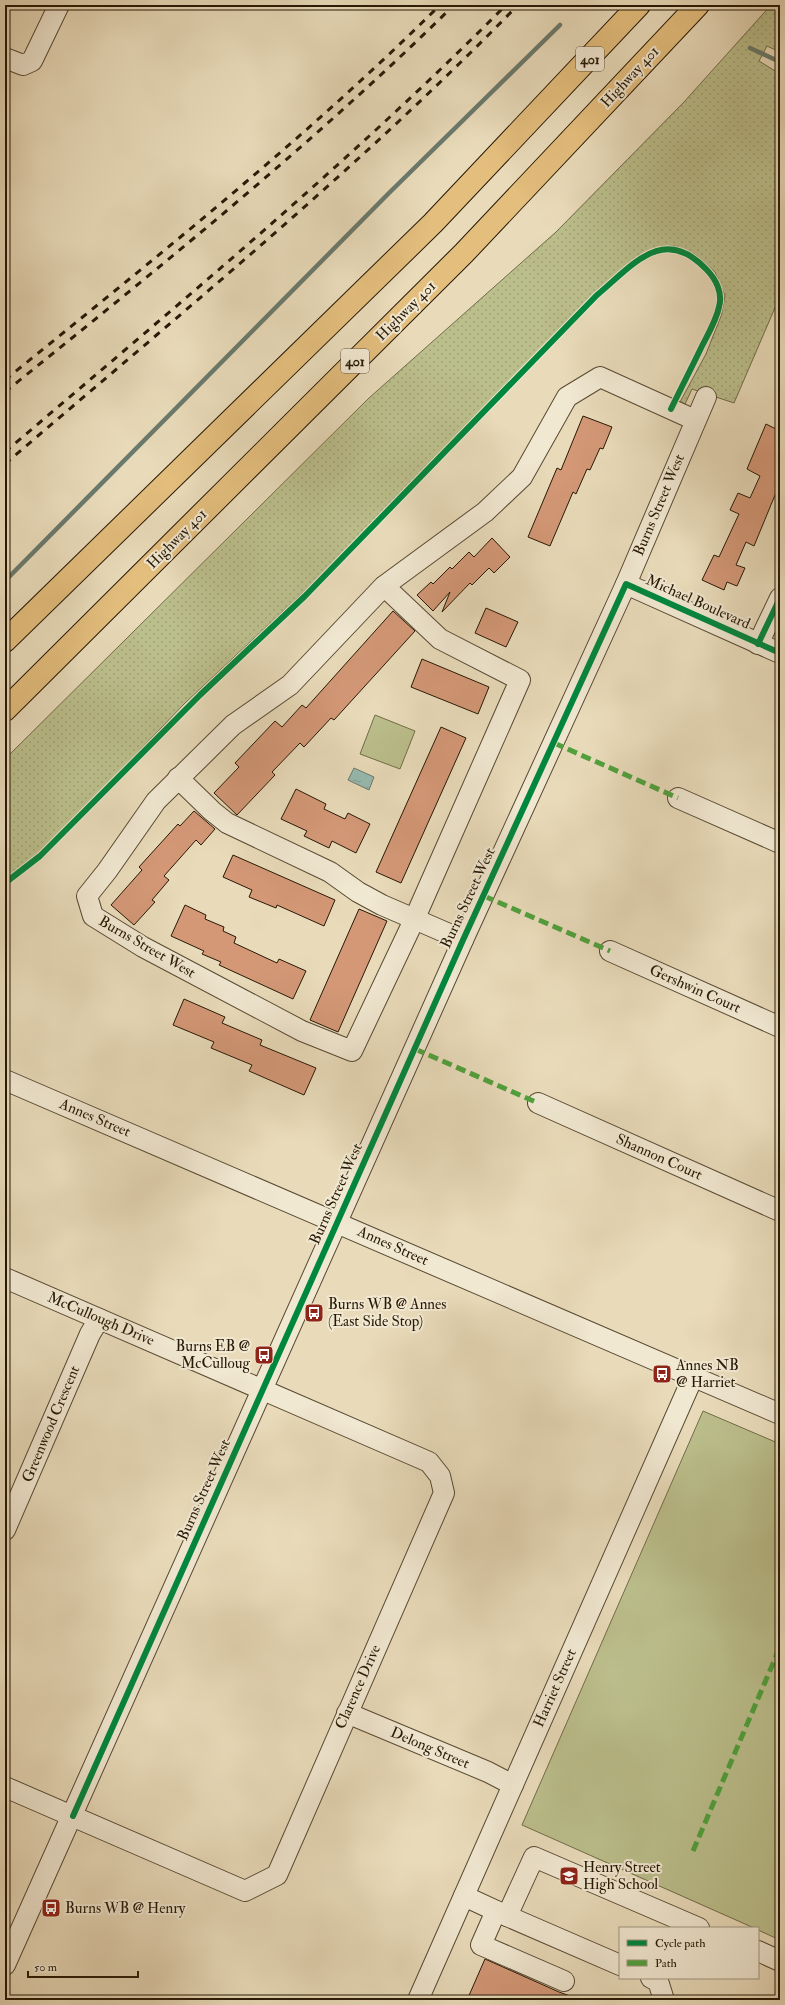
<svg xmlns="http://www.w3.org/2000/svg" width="785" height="2005" font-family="'IM FELL Double Pica',serif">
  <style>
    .grass { fill: url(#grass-dots); stroke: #706c48 }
    .park { fill: #bbbf8c; stroke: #706c48 }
    .water { fill: url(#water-ripples); stroke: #6a7a6d }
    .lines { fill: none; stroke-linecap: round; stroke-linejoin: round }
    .stream { stroke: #6a7a6d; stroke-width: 4.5 }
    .building { fill: #d49877; stroke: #261805 }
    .minor-casing { stroke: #574932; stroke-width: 22 }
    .highway-casing { stroke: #261805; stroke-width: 24 }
    .minor { stroke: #f1e8d2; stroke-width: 20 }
    .highway { stroke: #e4be7d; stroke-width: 22 }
    .rail { stroke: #261805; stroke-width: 3; stroke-dasharray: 7 7; stroke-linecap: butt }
    .quiet { stroke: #50a13d; stroke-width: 5; stroke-dasharray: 10 5; stroke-linecap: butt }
    .cycleway-casing { stroke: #f1e8d2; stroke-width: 8 }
    .cycleway { stroke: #00873e; stroke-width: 6 }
    .labels { text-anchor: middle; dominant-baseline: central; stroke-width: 4; stroke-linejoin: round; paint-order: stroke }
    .shield { fill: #f1e8d2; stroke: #635642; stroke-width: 1 }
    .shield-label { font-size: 14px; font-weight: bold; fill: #261805 }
    .street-label { font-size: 15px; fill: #261805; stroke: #f1e8d2 }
    .poi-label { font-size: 15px; fill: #261805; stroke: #f1e8d2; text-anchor: start }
  </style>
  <defs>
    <pattern id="grass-dots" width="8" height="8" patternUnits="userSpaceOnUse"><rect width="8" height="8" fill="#bbbf8c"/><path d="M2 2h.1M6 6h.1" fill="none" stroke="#a1a377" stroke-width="1.8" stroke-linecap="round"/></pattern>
    <pattern id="water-ripples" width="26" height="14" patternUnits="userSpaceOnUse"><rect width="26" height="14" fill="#97bbb2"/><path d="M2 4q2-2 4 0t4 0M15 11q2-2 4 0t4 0" fill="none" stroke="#82a098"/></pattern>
  </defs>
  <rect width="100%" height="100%" fill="#e9dbba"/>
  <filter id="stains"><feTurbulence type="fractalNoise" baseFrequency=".005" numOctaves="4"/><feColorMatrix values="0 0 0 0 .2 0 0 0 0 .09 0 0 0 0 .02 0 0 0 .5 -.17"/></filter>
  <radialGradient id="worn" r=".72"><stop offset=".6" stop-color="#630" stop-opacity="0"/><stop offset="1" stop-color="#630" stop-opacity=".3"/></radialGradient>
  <path class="grass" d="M771,5H780V52L767,46L759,61L780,74V296L734,403L692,389L685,404L680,402L706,354L721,316L725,296L715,272L697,256L675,246L655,248L640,255L599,290L309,587L185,703L44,850L5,881V759L369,398L556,232L684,102Z"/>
  <g class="park">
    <path d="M375,715L415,731L400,769L360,754Z"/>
    <path d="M703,1411L780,1444V1940L758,1930V1928H754L522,1825Z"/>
  </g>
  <path class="water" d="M354,768L374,777L369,790L348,780Z"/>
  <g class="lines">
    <g class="stream">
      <path d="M750,48L780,62"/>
      <path d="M5,581L389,193L560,25"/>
    </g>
  </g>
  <g class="building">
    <path d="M583,416L612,427L603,449L600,448L590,470L587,469L576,494L573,492L550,546L528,537L557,468L561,470Z"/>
    <path d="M766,424L780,431V483L754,546L746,542L736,565L745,568L737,586L727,582L724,590L702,580L714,555L719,557L739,514L730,510L738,493L750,498L760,476L747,469Z"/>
    <path d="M492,538L510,557L494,573L489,568L472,585L470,583L442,612L450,592L433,611L417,595L431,582L433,584L450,567L452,569L469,552L474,557Z"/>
    <path d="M486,608L518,622L506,647L475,633Z"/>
    <path d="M393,611L415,631L334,720L331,718L304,747L300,743L272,772L275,775L237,815L214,793L239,767L235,763L275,721L282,727L302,705L306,708Z"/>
    <path d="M422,659L489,687L478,714L411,687Z"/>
    <path d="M441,727L466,738L401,883L376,872Z"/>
    <path d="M296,789L326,804L324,809L345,819L348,813L370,824L356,853L332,841L329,848L304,836L307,831L281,819Z"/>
    <path d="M194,811L215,829L201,845L196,840L164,876L169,880L152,900L155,902L134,925L111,905L142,870L139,867L178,824L180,826Z"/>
    <path d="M233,855L335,900L324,926L277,905L276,908L249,897L252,890L223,877Z"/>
    <path d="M185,905L206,915L205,919L224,927L223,931L236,937L234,943L277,963L279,959L306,971L293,999L219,965L221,962L202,954L204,951L171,936Z"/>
    <path d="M359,909L387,921L338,1032L310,1020Z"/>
    <path d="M184,999L225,1017L222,1023L262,1040L260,1045L316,1068L304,1095L249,1071L252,1065L211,1048L214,1042L173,1025Z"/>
    <path d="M485,1959L559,1992L581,2000H467Z"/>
  </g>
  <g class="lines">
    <defs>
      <g id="minor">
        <path d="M5,58L23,65L32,61L59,5"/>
        <path d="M626,584L780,653"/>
        <path d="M384,586L440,639L520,680L414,920L352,1051L302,1031L143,947L93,916L87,896L107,871L156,801L233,725L290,685L384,586L485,512L522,477L567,397L600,377L695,420"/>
        <path d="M758,644L780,598"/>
        <path d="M178,778L212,811L227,823L330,872L358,892L382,905L463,940"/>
        <path d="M678,798L780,843"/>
        <path d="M610,951L780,1027"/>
        <path d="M5,1080L780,1414"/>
        <path d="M538,1103L780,1211"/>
        <path d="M5,1278L429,1462L440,1476L444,1493L277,1875L245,1891L5,1787"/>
        <path d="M5,1530L90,1334L99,1319"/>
        <path d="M347,1713L488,1772L513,1785"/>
        <path d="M464,1896L507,1916"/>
        <path d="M496,1911L481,1945L564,1981"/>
        <path d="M758,1951L780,1961"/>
        <path d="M5,1965L463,940L626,584L706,397"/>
        <path d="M620,1965L507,1916L534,1857L699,1928"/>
        <path d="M651,1978L658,1981L664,2000"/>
        <path d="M418,2000L693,1377"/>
      </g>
      <g id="highway">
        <path d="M5,641L433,223L639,5"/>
        <path d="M5,710L464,253L698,5"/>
      </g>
    </defs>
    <use href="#minor" class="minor-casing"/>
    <use href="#highway" class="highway-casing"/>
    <use href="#minor" class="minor"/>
    <use href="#highway" class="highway"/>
    <g class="rail">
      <path d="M5,380C154,259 304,140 440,5"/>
      <path d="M5,392C159,268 313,144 454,5"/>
      <path d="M5,452C175,307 348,164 506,5"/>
      <path d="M5,464C179,315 358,169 518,5"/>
    </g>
    <g class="quiet">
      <path d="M554,743L678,798"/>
      <path d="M484,896L610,951"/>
      <path d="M415,1049L538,1103"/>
      <path d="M693,1851L780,1647"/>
    </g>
    <defs>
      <g id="cycleway">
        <path d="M758,644L780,598"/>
        <path d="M5,883L40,856L200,695L305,596L597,295C632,266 663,224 706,269C716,279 723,293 719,307C716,321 708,334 702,346C692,367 681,388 671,409"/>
        <path d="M73,1816L463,940L626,584L780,653"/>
      </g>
    </defs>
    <use href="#cycleway" class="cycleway-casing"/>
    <use href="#cycleway" class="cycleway"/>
  </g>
  <defs>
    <symbol id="bus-square" viewBox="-11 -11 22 22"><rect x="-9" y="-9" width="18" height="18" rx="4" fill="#8f2418" stroke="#f1e8d2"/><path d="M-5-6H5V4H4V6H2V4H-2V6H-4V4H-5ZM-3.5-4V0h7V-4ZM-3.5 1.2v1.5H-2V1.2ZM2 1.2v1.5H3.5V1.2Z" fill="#fff"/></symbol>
    <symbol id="school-square" viewBox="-11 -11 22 22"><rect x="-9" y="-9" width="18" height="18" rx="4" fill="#8f2418" stroke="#f1e8d2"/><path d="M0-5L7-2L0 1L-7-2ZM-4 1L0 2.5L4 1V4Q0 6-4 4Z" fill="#fff"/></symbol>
  </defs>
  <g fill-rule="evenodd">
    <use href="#bus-square" x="303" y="1302" width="22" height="22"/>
    <use href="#bus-square" x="253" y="1344" width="22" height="22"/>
    <use href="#bus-square" x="651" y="1363" width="22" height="22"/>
    <use href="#school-square" x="558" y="1865" width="22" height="22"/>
    <use href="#bus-square" x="40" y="1897" width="22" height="22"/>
  </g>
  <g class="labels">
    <g class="shield">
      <rect x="576" y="47" width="28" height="24" rx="3"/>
      <rect x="341" y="349" width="28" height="24" rx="3"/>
    </g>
    <g class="shield-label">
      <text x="590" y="59">401</text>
      <text x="355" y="361">401</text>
    </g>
    <g class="street-label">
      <text transform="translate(630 77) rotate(-47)">Highway 401</text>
      <text transform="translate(406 311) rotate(-45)">Highway 401</text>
      <text transform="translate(659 505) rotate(-67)">Burns Street West</text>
      <text transform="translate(177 539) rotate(-45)">Highway 401</text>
      <text transform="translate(698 602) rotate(24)">Michael Boulevard</text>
      <text transform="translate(468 898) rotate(-65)">Burns Street West</text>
      <text transform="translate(147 947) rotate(30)">Burns Street West</text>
      <text transform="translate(695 989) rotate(24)">Gershwin Court</text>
      <text transform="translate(95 1118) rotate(23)">Annes Street</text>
      <text transform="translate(659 1157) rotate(24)">Shannon Court</text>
      <text transform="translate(336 1194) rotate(-66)">Burns Street West</text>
      <text transform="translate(393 1246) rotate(24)">Annes Street</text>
      <text transform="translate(101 1319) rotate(23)">McCullough Drive</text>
      <text transform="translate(51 1424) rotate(-67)">Greenwood Crescent</text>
      <text transform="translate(204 1490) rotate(-66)">Burns Street West</text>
      <text transform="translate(358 1687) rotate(-66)">Clarence Drive</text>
      <text transform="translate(555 1688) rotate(-66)">Harriet Street</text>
      <text transform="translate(430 1748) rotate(23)">Delong Street</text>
    </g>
    <g class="poi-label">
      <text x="328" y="1304">Burns WB @ Annes<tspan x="328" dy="17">(East Side Stop)</tspan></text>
      <text x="250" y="1346" text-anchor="end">Burns EB @<tspan x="250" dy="17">McCulloug</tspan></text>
      <text x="676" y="1365">Annes NB<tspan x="676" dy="17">@ Harriet</tspan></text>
      <text x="583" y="1867">Henry Street<tspan x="583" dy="17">High School</tspan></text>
      <text x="65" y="1908">Burns WB @ Henry</text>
    </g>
  </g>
  <rect width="785" height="2005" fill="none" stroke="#e9dbba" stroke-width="20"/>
  <rect x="6" y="6" width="773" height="1993" fill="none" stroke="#261805" stroke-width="2"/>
  <rect x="10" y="10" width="765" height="1985" fill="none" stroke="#261805"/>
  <rect x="619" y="1927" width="140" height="52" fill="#f1e8d2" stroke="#a09580"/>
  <rect x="627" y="1940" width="20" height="6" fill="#00873e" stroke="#a09580"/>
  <text x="655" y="1947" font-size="12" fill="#261805">Cycle path</text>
  <rect x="627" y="1960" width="20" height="6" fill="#50a13d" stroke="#a09580"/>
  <text x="655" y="1967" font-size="12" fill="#261805">Path</text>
  <path d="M28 1971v6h110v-6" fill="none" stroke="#261805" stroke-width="2"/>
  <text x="34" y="1971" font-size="12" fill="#261805" stroke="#f1e8d2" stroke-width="3" paint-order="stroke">50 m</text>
  <rect width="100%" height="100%" filter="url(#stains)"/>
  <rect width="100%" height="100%" fill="url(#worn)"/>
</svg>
